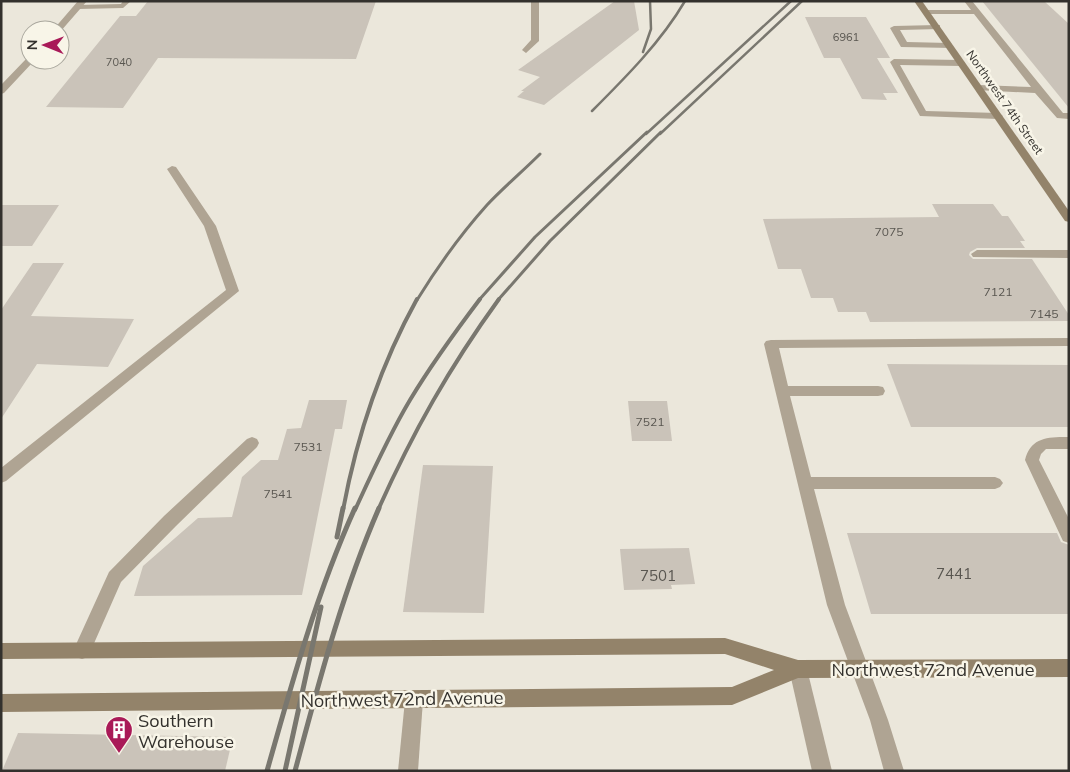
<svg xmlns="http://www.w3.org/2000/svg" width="1070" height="772" font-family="Mulish,sans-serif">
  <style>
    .building { fill: #cac3b9 }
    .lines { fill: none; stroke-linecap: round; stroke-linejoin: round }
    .service { fill: #afa493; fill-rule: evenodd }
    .minor { fill: #afa493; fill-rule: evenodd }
    .secondary { fill: #93836a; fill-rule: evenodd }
    .rail-far3 { stroke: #79776f; stroke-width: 2.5 }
    .rail-far2 { stroke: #79776f; stroke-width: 3 }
    .rail-far1 { stroke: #79776f; stroke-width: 4 }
    .rail { stroke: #79776f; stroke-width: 5 }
    .labels { text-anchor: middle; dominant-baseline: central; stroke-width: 5; stroke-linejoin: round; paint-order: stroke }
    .far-number-label { font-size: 11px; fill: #595650 }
    .far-street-label { font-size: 12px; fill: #33312d; stroke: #f8f5e8 }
    .number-label { font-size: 12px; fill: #595650 }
    .near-number-label { font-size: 15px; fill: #595650 }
    .near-street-label { font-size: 18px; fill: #33312d; stroke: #f8f5e8 }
    .near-poi-label { font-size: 18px; fill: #33312d; stroke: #f8f5e8; text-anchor: start }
  </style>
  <rect width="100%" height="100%" fill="#ebe7db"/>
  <g class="building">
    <path d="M148,1H376L356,59L158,58L123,108L46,107L120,16H136Z"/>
    <path d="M615,1H634L639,30L544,105L517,97L524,91H521L540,77L518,70Z"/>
    <path d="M982,1H1044L1069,24V108Z"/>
    <path d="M805,17H866L890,58H877L898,93H883L887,100L862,99L840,58H824Z"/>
    <path d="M932,204H993L1002,216H1008L1025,241H1020L1025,248H977L970,252L969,255L973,259H1032L1069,315V321L870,322L866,312H838L833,298H811L801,269H778L763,219L939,217Z"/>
    <path d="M1,205H59L32,246H1Z"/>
    <path d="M33,263H64L31,316L134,319L108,367L37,364L1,419V310Z"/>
    <path d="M887,364L1069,365V427H911Z"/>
    <path d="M309,400H347L342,429H335L302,595L134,596L143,566L198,518L232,517L242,477L261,460H278L287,429L301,428Z"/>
    <path d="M628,401H667L672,441H632Z"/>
    <path d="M423,465L493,466L484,613L403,612Z"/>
    <path d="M847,533H1057L1061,542L1069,545V614H871Z"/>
    <path d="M689,548L695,584L671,585L672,589L624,590L620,549Z"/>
    <path d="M18,733L233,737L225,771H2Z"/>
  </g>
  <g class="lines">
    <g class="service">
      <path d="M123,1H131L123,8L78,9L74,7L78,5L121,4Z"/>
      <path d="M531,1H539V41L526,53L522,50L531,40Z"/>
      <path d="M964,1H972L1063,113H1069V119L1057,118L1035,93L976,90V86L979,85L1031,87L974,14H926L922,12L926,10H971Z"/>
      <path d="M937,25H940V29L900,30L907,42L949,43L952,44V48L901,47L890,28L894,26Z"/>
      <path d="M894,59L961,60L965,63L961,66L900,65L926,111L998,113L1003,116L998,119L920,116L890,62Z"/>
      <path d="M172,166L176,167L216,226L239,291L6,481L1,483V468L226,290L204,226L167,169Z"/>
      <path d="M977,250H1069V258L973,257L971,254Z"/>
      <path d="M1069,338V346L779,348L788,386H878L883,387L885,391L883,395L878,396H790L811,477H995L1000,479L1003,483L1000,487L995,489H814L845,605L888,720L904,771H884L870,720L827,605L764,344L766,341L771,340Z"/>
      <path d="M252,437L257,439L259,443L257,447L176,526L121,582L88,657L82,659L76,657L73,651L109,572L164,516L247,439Z"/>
      <path d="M1063,437H1069V449H1046L1041,454L1039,460L1069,519V543L1063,541L1025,460C1030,440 1044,437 1063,437Z"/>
      <path d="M414,691L421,694L423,700L418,771H398L405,700L407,694Z"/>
    </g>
    <g class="minor">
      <path d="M78,1H87L60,32V30H53Z"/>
      <path d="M30,57V60H34L33,62L4,93L1,94V85L27,58Z"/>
      <path d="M798,660L804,663L807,669L832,771H812L789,669L792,663Z"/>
    </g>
    <g class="secondary">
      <path d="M914,1H922L1069,211V222L1065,221Z"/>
      <path d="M725,638L798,660L1069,659V677L798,678L732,705L1,712V694L732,687L774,670L725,654L1,659V643Z"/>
    </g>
    <g class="rail-far3">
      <path d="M643,52L651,29L650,1"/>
      <path d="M592,111C625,78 661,42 685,1"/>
      <path d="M646,134L791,1"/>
      <path d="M660,134L802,1"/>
    </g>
    <g class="rail-far2">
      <path d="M417,300C438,266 461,234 487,205C504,187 523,171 540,154"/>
      <path d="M479,300L535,237L647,132"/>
      <path d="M498,300L550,241L661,132"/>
    </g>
    <g class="rail-far1">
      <path d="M343,510C357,435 380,366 417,299"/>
      <path d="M355,510C372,473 389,435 410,400C431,365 455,332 480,299"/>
      <path d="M378,510C413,432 449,368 499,299"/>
    </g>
    <g class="rail">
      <path d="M337,537L343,508"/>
      <path d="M267,771C292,682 317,592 355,508"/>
      <path d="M285,771L321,607"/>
      <path d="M295,771C319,682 342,593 379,508"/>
    </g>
  </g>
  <defs>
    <symbol id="building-pin" viewBox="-11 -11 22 30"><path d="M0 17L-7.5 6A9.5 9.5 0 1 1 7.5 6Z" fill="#a91a58" stroke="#f8f5e8"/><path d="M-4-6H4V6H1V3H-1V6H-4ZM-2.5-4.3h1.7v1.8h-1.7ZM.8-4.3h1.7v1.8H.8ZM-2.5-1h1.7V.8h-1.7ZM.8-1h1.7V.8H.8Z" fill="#fff"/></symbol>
  </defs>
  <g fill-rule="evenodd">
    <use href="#building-pin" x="103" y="714" width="32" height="43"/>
  </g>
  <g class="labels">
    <g class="far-number-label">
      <text x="846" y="37">6961</text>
      <text x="119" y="62">7040</text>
    </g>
    <g class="far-street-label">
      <text transform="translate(1005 102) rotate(55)">Northwest 74th Street</text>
    </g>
    <g class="number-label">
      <text x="889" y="231">7075</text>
      <text x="998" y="291">7121</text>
      <text x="1044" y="313">7145</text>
      <text x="650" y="421">7521</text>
      <text x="308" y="446">7531</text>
      <text x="278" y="493">7541</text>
    </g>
    <g class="near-number-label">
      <text x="954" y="573">7441</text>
      <text x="658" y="575">7501</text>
    </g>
    <g class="near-street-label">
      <text x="933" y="669">Northwest 72nd Avenue</text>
      <text transform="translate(402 699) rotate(-1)">Northwest 72nd Avenue</text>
    </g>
    <g class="near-poi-label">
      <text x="138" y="720">Southern<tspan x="138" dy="21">Warehouse</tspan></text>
    </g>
  </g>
  <rect width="1070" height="772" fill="none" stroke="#33312d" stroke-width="5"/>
  <g transform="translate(45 45) rotate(271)"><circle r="24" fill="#f8f5e8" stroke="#a9a79d"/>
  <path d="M0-4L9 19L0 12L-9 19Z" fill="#a91a58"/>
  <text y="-8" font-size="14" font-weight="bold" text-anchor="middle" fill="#33312d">N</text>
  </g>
</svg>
